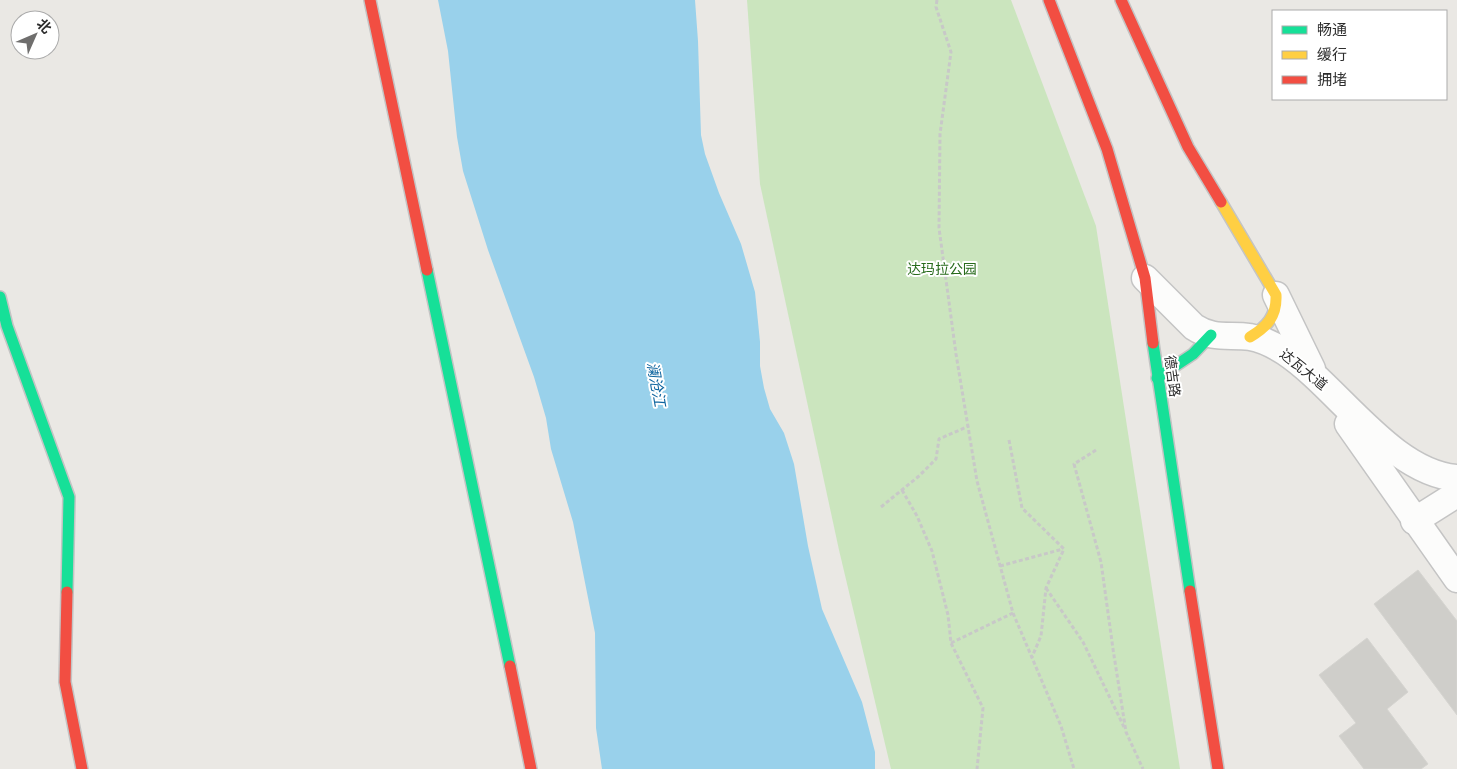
<svg xmlns="http://www.w3.org/2000/svg" width="1457" height="769" font-family="Commissioner,'Noto Sans SC',sans-serif">
  <style>
    .green { fill: #cbe5be }
    .water { fill: #99d1eb }
    .building { fill: #cfceca; stroke: #d5d4d0 }
    .lines { fill: none; stroke-linecap: round; stroke-linejoin: round }
    .street-casing { stroke: #c4c4c4; stroke-width: 29 }
    .fast-casing { stroke: #c4c4c4; stroke-width: 14 }
    .slow-casing { stroke: #c4c4c4; stroke-width: 14 }
    .jam-casing { stroke: #c4c4c4; stroke-width: 14 }
    .path { stroke: #c8c8c8; stroke-width: 3; stroke-dasharray: 4 2.5; stroke-linecap: butt }
    .street { stroke: #fcfcfb; stroke-width: 26 }
    .fast { stroke: #16e098; stroke-width: 11 }
    .slow { stroke: #ffcf43; stroke-width: 11 }
    .jam { stroke: #f24e42; stroke-width: 11 }
    .labels { text-anchor: middle; dominant-baseline: central; stroke-width: 4; stroke-linejoin: round; paint-order: stroke }
    .park-label { font-size: 14px; fill: #286b1c; stroke: #fff }
    .street-label { font-size: 14px; fill: #2d2d2d; stroke: #fff }
    .water-label { font-size: 15px; font-style: italic; fill: #0f659f; stroke: #fff }
  </style>
  <rect width="100%" height="100%" fill="#eae8e4"/>
  <path class="green" d="M747,0H1011L1096,226L1180,769H891L839,550L760,184Z"/>
  <path class="water" d="M438,0H695L698,41L701,135L705,154L719,193L741,244L755,292L760,342V366L764,388L770,409L784,433L794,464L808,546L822,609L862,702L875,752V769H602L596,728L595,633L573,522L551,449L546,418L534,377L488,250L463,171L457,137L448,51Z"/>
  <g class="building">
    <path d="M1418,570L1457,621V715L1374,604Z"/>
    <path d="M1367,638L1408,692L1387,709L1428,764L1421,769H1364L1339,736L1356,723L1319,675Z"/>
  </g>
  <g class="lines">
    <defs>
      <g id="street">
        <path d="M1145,278L1194,327C1214,340 1229,334 1250,337C1262,339 1274,345 1285,352C1338,387 1391,473 1457,478"/>
        <path d="M1276,295L1312,369"/>
        <path d="M1348,424L1457,579"/>
        <path d="M1414,521L1457,494"/>
      </g>
      <g id="fast">
        <path d="M427,270L510,666"/>
        <path d="M0,297L7,326L69,497L67,592"/>
        <path d="M1153,343L1190,591"/>
        <path d="M1157,378L1193,354L1211,335"/>
      </g>
      <path id="slow" d="M1221,202L1276,295C1277,316 1267,327 1250,337"/>
      <g id="jam">
        <path d="M370,0L427,270"/>
        <path d="M1049,0L1107,149L1145,278L1153,343"/>
        <path d="M1121,0L1188,147L1221,202"/>
        <path d="M1190,591L1218,769"/>
        <path d="M67,592L65,682L82,769"/>
        <path d="M510,666L531,769"/>
      </g>
    </defs>
    <use href="#street" class="street-casing"/>
    <use href="#fast" class="fast-casing"/>
    <use href="#slow" class="slow-casing"/>
    <use href="#jam" class="jam-casing"/>
    <g class="path">
      <path d="M937,0L936,7L951,52L940,134L939,228L956,354L977,481L1013,613L1061,726L1074,769"/>
      <path d="M1009,440L1022,508L1064,549L1046,588L1041,636L1032,657"/>
      <path d="M1096,450L1074,464L1101,562L1113,649L1126,732L1143,769"/>
      <path d="M902,490L917,516L932,551L948,615L951,643L983,708L977,769"/>
      <path d="M881,507L919,476L936,459L939,439L969,426"/>
      <path d="M1000,566L1063,549"/>
      <path d="M1046,588L1083,642L1124,727"/>
      <path d="M951,643L1013,613"/>
    </g>
    <use href="#street" class="street"/>
    <use href="#fast" class="fast"/>
    <use href="#slow" class="slow"/>
    <use href="#jam" class="jam"/>
  </g>
  <g class="labels">
    <g class="park-label">
      <text x="942" y="268">达玛拉公园</text>
    </g>
    <g class="street-label">
      <text transform="translate(1304 369) rotate(39)">达瓦大道</text>
      <text transform="translate(1173 376) rotate(82)">德吉路</text>
    </g>
    <g class="water-label">
      <text transform="translate(657 384) rotate(80)">澜沧江</text>
    </g>
  </g>
  <rect x="1272" y="10" width="175" height="90" fill="#ffffff" stroke="#ababab"/>
  <rect x="1282" y="26" width="25" height="8" fill="#16e098" stroke="#ababab"/>
  <text x="1317" y="35" font-size="15" fill="#2d2d2d">畅通</text>
  <rect x="1282" y="51" width="25" height="8" fill="#ffcf43" stroke="#ababab"/>
  <text x="1317" y="60" font-size="15" fill="#2d2d2d">缓行</text>
  <rect x="1282" y="76" width="25" height="8" fill="#f24e42" stroke="#ababab"/>
  <text x="1317" y="85" font-size="15" fill="#2d2d2d">拥堵</text>
  <g transform="translate(35 35) rotate(45)"><circle r="24" fill="#ffffff" stroke="#ababab"/>
  <path d="M0-4L9 19L0 12L-9 19Z" fill="#6f6e6d"/>
  <text y="-8" font-size="14" font-weight="bold" text-anchor="middle" fill="#2d2d2d">北</text>
  </g>
</svg>
